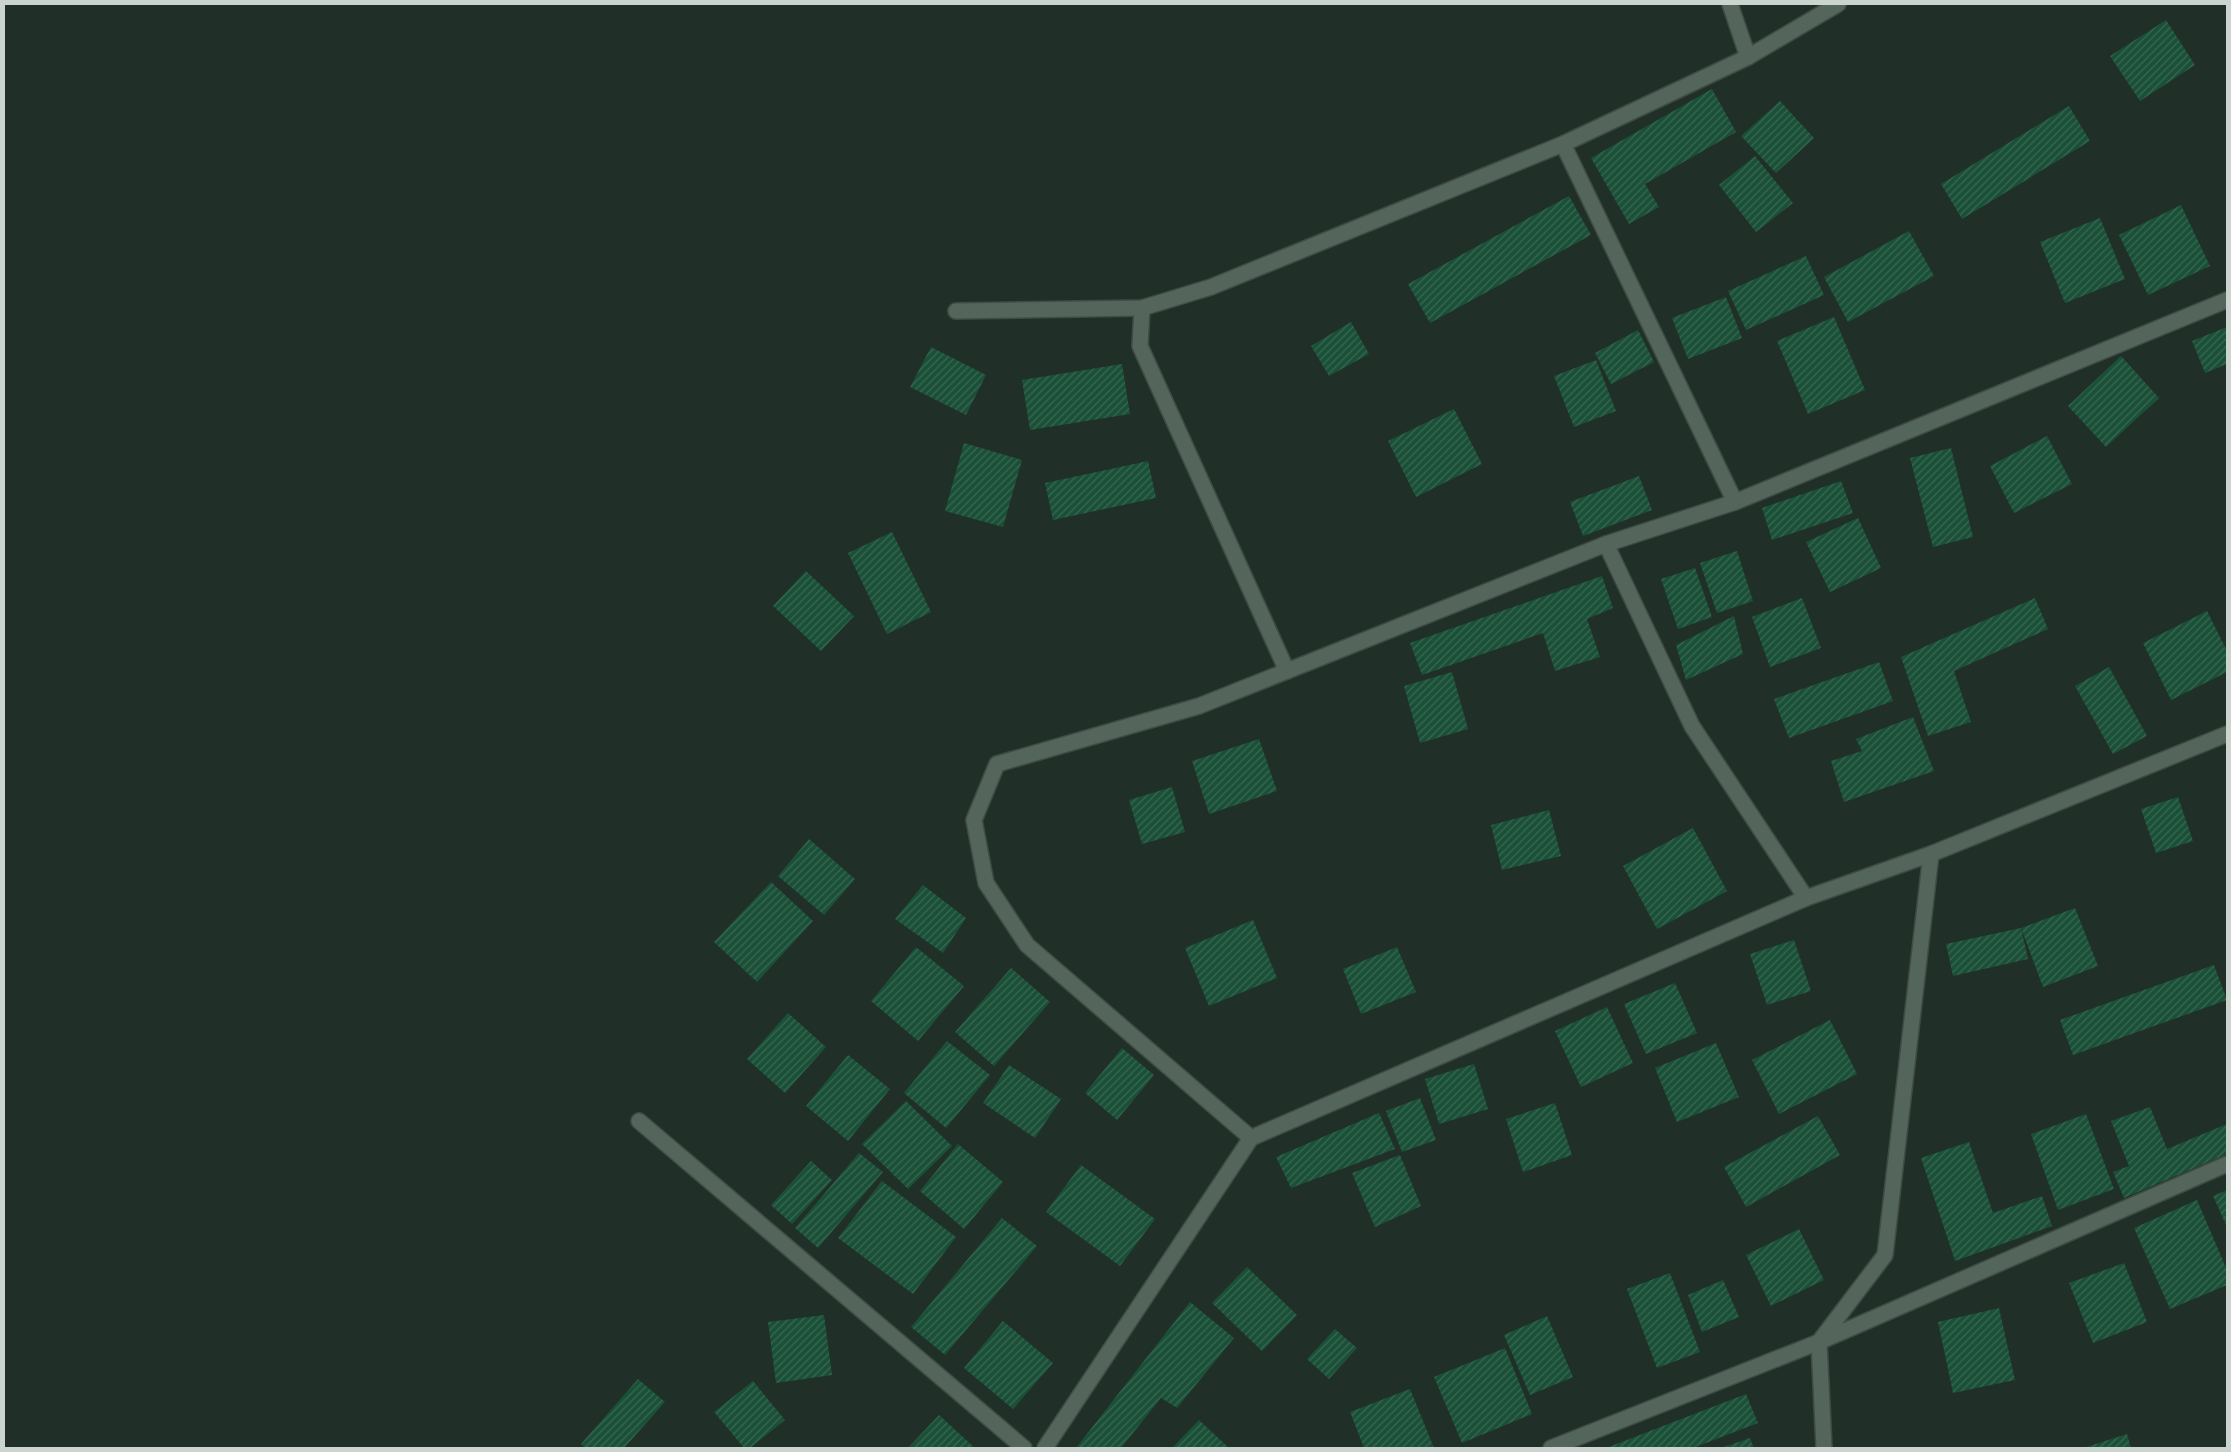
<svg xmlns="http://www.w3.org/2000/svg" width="2231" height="1452" font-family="'Asap Condensed',sans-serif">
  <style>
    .building { fill: url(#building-hatch) }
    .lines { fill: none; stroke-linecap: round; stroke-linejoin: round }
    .street-casing { stroke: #3f4c45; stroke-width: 18 }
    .street { stroke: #54655b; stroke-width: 15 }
  </style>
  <defs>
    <pattern id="building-hatch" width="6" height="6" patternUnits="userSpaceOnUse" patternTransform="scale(1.25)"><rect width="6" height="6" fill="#1a5037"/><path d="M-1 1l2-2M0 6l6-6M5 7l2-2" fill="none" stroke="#3a6853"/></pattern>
  </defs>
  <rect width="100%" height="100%" fill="#202f27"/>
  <g class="building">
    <path d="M2166,20L2195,65L2140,101L2110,56Z"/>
    <path d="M1712,89L1736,132L1645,184L1659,207L1629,224L1591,158Z"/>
    <path d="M1780,101L1814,138L1776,173L1741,136Z"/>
    <path d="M2069,106L2090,141L1962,219L1941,184Z"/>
    <path d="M1755,156L1793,203L1756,232L1719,185Z"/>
    <path d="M1569,196L1591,235L1430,323L1408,284Z"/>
    <path d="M2181,205L2210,266L2148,295L2119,235Z"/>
    <path d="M2100,218L2125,279L2065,303L2040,242Z"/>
    <path d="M1909,231L1934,276L1848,322L1824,277Z"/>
    <path d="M1806,256L1824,295L1746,330L1728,291Z"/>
    <path d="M1726,297L1742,338L1688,359L1672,318Z"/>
    <path d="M1834,317L1865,390L1808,414L1777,341Z"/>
    <path d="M1351,322L1369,354L1329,376L1311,346Z"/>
    <path d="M2227,327V364L2205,373L2192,341Z"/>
    <path d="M1638,330L1654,362L1611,384L1595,353Z"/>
    <path d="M931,347L986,375L966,415L910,387Z"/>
    <path d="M2121,356L2159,398L2106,447L2068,406Z"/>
    <path d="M1596,360L1616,411L1574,427L1554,376Z"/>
    <path d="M1122,364L1130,414L1030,430L1022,380Z"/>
    <path d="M1454,409L1482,464L1416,497L1388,441Z"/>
    <path d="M2047,436L2072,484L2014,513L1990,466Z"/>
    <path d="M964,443L1022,460L1003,527L945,511Z"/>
    <path d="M1951,448L1973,537L1933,547L1910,458Z"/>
    <path d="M1148,461L1156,498L1053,520L1045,483Z"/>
    <path d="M1639,476L1652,510L1583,536L1570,502Z"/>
    <path d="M1841,481L1853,513L1772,540L1762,508Z"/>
    <path d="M1858,518L1881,568L1830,592L1806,542Z"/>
    <path d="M892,532L931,612L887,634L848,553Z"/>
    <path d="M1737,551L1753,601L1717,613L1700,563Z"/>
    <path d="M1695,568L1712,617L1678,629L1661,579Z"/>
    <path d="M806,571L854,616L821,651L773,606Z"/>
    <path d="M1602,576L1613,608L1587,619L1600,657L1555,671L1543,633L1422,675L1410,643Z"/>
    <path d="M1802,598L1821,648L1770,667L1752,617Z"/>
    <path d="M2035,598L2048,629L1954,671L1971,722L1928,736L1901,657Z"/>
    <path d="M2207,611L2227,651V672L2171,700L2143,643Z"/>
    <path d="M1734,616L1743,654L1686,680L1676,645Z"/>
    <path d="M1879,662L1893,701L1789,738L1774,699Z"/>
    <path d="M2109,667L2147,736L2113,754L2075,686Z"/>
    <path d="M1452,672L1468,729L1420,743L1404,686Z"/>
    <path d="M1913,717L1934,771L1844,802L1831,761L1862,751L1856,739Z"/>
    <path d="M1259,739L1277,791L1209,814L1192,761Z"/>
    <path d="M1172,787L1185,832L1142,844L1129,800Z"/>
    <path d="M2178,797L2193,841L2156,853L2141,809Z"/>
    <path d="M1549,810L1561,856L1502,870L1491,825Z"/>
    <path d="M1693,828L1727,891L1657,929L1623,866Z"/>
    <path d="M809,839L855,879L824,915L778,876Z"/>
    <path d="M771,882L813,921L757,982L714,942Z"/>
    <path d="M923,885L966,918L943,953L895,919Z"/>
    <path d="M2075,908L2098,966L2043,987L2021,928Z"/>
    <path d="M1253,920L1277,978L1209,1006L1185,948Z"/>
    <path d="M2021,928L2028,959L1953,976L1946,944Z"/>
    <path d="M1794,940L1811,991L1767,1005L1750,954Z"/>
    <path d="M916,947L964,986L918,1041L871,1001Z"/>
    <path d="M1397,947L1416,992L1361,1014L1343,969Z"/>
    <path d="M2214,965L2227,1000L2073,1055L2060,1020Z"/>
    <path d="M1011,968L1050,1002L994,1066L955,1032Z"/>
    <path d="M1675,983L1697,1033L1646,1054L1624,1004Z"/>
    <path d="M1607,1007L1633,1063L1581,1087L1555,1031Z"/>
    <path d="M788,1013L826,1047L785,1093L747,1059Z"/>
    <path d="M1830,1020L1857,1074L1779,1114L1752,1060Z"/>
    <path d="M947,1041L990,1075L946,1128L904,1093Z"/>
    <path d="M1716,1043L1739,1097L1677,1122L1655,1068Z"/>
    <path d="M1122,1048L1154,1075L1117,1120L1085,1093Z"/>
    <path d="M848,1055L890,1089L848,1141L806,1106Z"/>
    <path d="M1474,1064L1488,1109L1439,1124L1425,1079Z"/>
    <path d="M1009,1065L1061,1099L1035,1138L983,1103Z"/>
    <path d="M1420,1098L1436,1140L1402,1152L1386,1111Z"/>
    <path d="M906,1101L952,1146L908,1189L862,1144Z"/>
    <path d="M1555,1103L1572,1155L1523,1172L1506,1119Z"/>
    <path d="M2150,1107L2167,1149L2227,1124V1154L2124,1198L2113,1172L2129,1166L2111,1121Z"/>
    <path d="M1379,1113L1395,1149L1291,1188L1276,1157Z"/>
    <path d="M2086,1114L2114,1189L2058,1210L2031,1134Z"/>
    <path d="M1818,1116L1840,1155L1746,1207L1724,1167Z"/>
    <path d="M1969,1142L1993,1213L2042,1196L2052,1226L1955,1261L1921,1158Z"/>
    <path d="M958,1144L1003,1182L964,1229L920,1191Z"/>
    <path d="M859,1153L883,1172L818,1248L795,1228Z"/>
    <path d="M1400,1155L1421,1206L1375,1227L1352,1173Z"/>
    <path d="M811,1161L832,1180L792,1224L771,1205Z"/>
    <path d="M1081,1165L1155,1219L1120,1266L1046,1212Z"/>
    <path d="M882,1181L956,1237L913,1294L838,1238Z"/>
    <path d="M2227,1190V1227L2213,1196Z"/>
    <path d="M2197,1200L2227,1270V1285L2170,1309L2134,1228Z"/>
    <path d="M1002,1218L1037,1246L945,1355L911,1327Z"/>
    <path d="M1799,1229L1824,1280L1771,1306L1746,1255Z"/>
    <path d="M2124,1263L2147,1322L2093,1343L2069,1283Z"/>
    <path d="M1247,1267L1297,1315L1262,1351L1212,1303Z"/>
    <path d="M1670,1273L1700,1352L1657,1368L1627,1289Z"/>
    <path d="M1723,1280L1739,1317L1702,1332L1688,1295Z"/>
    <path d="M1190,1302L1234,1338L1177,1408L1161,1398L1121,1448H1076Z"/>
    <path d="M1999,1308L2015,1380L1953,1393L1938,1322Z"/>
    <path d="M824,1315L832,1375L776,1383L768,1322Z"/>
    <path d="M1547,1316L1573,1377L1530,1395L1504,1335Z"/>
    <path d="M1003,1321L1053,1363L1013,1409L964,1368Z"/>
    <path d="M1335,1329L1357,1348L1329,1379L1307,1359Z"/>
    <path d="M1505,1348L1532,1414L1462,1443L1434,1377Z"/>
    <path d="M638,1379L665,1402L624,1448H585L581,1444Z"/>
    <path d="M753,1381L785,1420L750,1448H744L714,1412Z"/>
    <path d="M1410,1389L1434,1448H1364L1350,1412Z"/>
    <path d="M1746,1394L1758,1423L1693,1448H1606Z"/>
    <path d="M939,1415L975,1448H908Z"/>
    <path d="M1199,1420L1229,1448H1172Z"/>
    <path d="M2127,1434L2131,1448H2083Z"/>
    <path d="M1750,1438L1754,1448H1721Z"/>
  </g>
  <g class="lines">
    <defs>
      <g id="street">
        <path d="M1730,4L1748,57"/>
        <path d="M1563,144L1735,502"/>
        <path d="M1142,308L1140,346L1287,671"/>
        <path d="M956,311L1142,308L1211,287L1563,144L1748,57L1838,4"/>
        <path d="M1606,544L1692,726L1806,898"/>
        <path d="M639,1121L1024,1448"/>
        <path d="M1251,1138L1027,945L986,883L974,820L997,764L1199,706L1606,544L1735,502L2227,300"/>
        <path d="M1045,1448L1251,1138L1806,898L1931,854L2227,734"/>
        <path d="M1551,1448L1819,1342L2227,1164"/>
        <path d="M1824,1448L1819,1342L1885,1255L1931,854"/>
      </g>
    </defs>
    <use href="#street" class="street-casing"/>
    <use href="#street" class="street"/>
  </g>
  <rect width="2231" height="1452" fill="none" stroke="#cbd4cf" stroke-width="10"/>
</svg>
